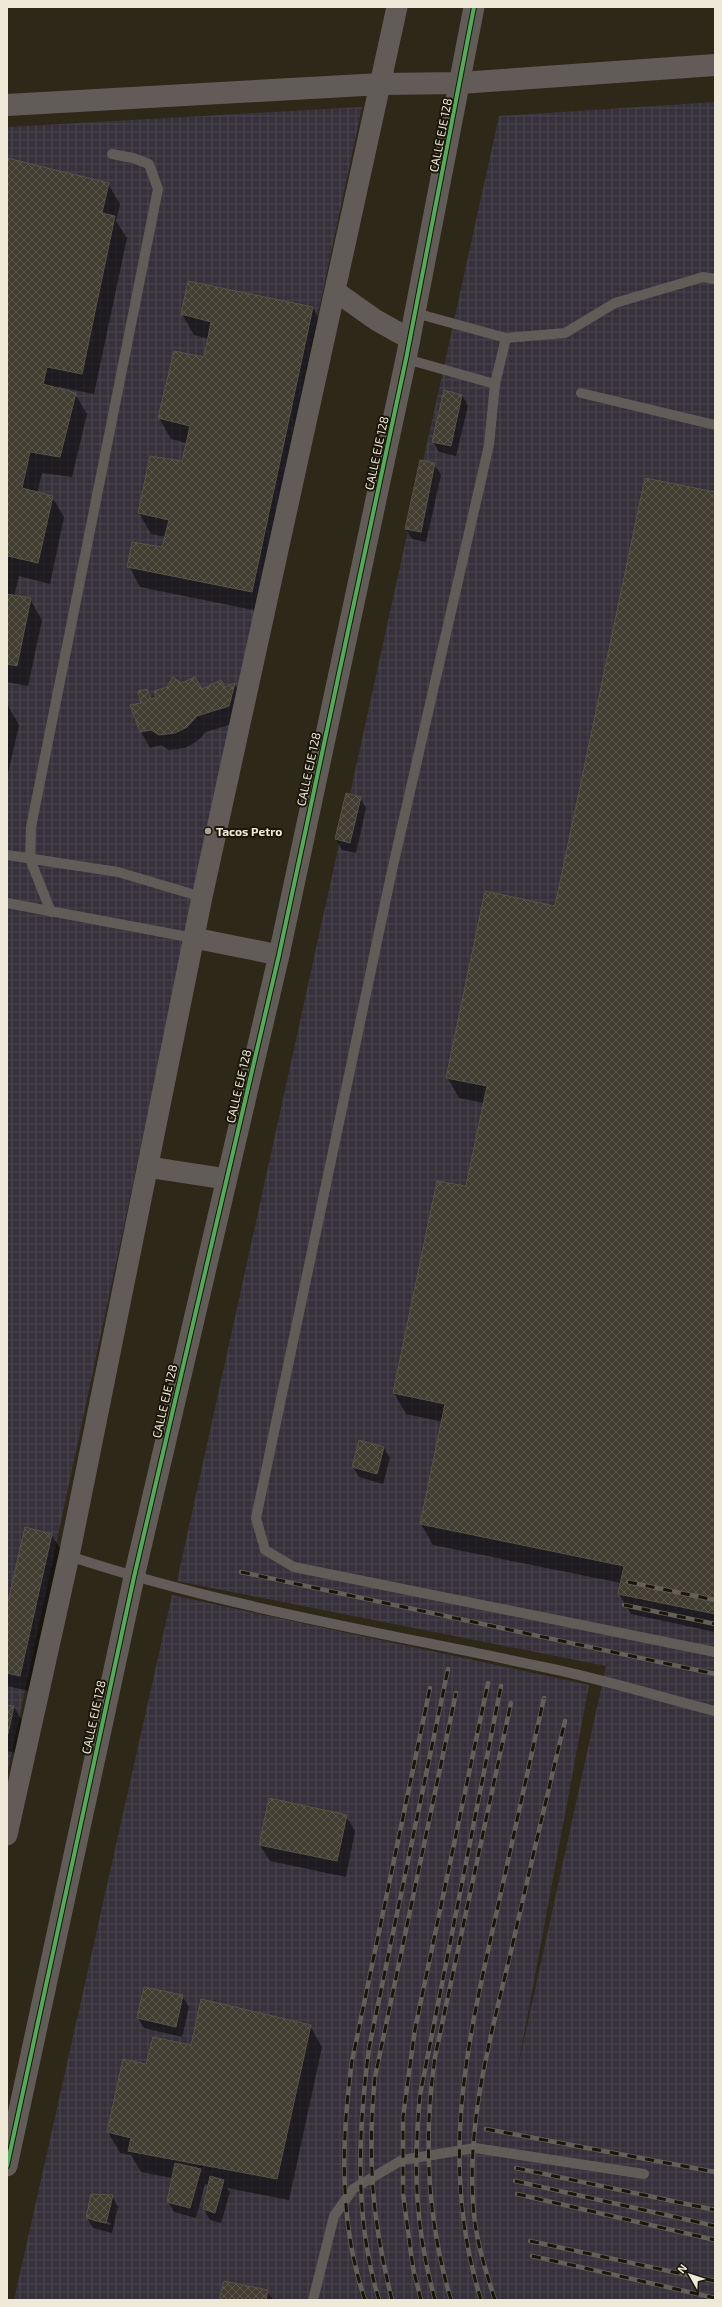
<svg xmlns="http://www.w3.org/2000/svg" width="722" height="2307" font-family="'Exo 2',sans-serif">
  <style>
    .industrial { fill: url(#industrial-grid) }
    .shadow { fill: #0007; fill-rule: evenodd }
    .building { fill: url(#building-cross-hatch); stroke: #585246 }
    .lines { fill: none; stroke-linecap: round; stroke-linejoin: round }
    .service { stroke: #615c58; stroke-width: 10 }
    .minor { stroke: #615c58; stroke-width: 21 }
    .tertiary { stroke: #615c58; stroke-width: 22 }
    .rail-casing { stroke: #655f59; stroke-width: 4.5 }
    .rail { stroke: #1a1609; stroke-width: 3; stroke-dasharray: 9; stroke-linecap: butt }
    .cycleway-casing { stroke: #1a1609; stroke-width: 6 }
    .cycleway { stroke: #51ab58; stroke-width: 4 }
    .poi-dot { fill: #aba595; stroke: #1a1609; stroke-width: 1.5 }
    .labels { text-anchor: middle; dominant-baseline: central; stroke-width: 4; stroke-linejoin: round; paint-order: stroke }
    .street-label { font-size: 12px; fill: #efe9d8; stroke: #1a1609 }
    .poi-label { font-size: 12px; font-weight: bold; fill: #efe9d8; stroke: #1a1609; text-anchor: start }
  </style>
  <defs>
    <pattern id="industrial-grid" width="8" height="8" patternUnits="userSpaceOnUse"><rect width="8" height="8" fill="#37313c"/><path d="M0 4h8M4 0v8" fill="none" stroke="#4a454e"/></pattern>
    <pattern id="building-cross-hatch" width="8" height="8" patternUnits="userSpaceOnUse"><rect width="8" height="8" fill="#423d31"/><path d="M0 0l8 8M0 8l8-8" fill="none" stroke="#5e594e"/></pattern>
  </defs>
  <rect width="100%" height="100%" fill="#2e2819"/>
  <g class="industrial">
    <path d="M715,102V2300H14L172,1595L589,1685L517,2072L606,1666L177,1581L499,116Z"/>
    <path d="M362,107L7,1775V127Z"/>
  </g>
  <g class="shadow">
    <path d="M7,159L108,184L120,204L116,221L127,238L94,394L59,387L58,389L75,394L87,414L72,477L42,473L37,493L52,497L64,517L50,584L19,576L14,596L30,599L42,620L28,686L7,682Z"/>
    <path d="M313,308L325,328L263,612L140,587L129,566L163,548L166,537L151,534L139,513L183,462L187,443L171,439L159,418L204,358L209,339L194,335L182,314Z"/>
    <path d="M462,395L468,406L456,456L439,452L433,442Z"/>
    <path d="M434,464L441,475L426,542L412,539L406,529Z"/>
    <path d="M715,493V1632L631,1614L619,1594L621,1583L433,1545L421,1524L443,1422L406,1414L394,1393L466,1188L484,1103L459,1098L447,1077L555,907Z"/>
    <path d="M181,684L202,690L225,688L235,684L243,700L238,722L206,732L196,742L185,748L169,750L161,745L150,748L141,732L132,706L142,704L146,690L152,700L158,699Z"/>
    <path d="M7,704L19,725L7,778Z"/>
    <path d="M347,795L360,798L366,808L356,853L342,850L336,839Z"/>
    <path d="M384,1448L390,1458L383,1484L359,1477L353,1467Z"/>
    <path d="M51,1534L61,1550L29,1691L7,1686V1611Z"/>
    <path d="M7,1706L14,1707L26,1728L20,1754L7,1751Z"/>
    <path d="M346,1816L355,1831L346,1877L270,1861L260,1845Z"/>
    <path d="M182,1996L189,2007L182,2037L144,2028L138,2018Z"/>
    <path d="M310,2026L322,2047L289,2200L227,2188L230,2192L221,2223L210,2220L204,2209L209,2185L205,2184L196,2218L174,2212L168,2202L173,2178L141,2172L131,2155L120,2153L108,2132L147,2065L192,2046Z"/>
    <path d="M112,2196L118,2207L112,2233L93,2228L87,2218ZM93,2219L111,2223V2225L93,2221Z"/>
    <path d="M267,2291L273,2300H221Z"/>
  </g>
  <g class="building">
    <path d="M7,158L109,183L102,213L115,216L82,374L47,367L43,384L76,393L60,457L30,452L22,488L53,496L38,563L8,556L7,558Z"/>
    <path d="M188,281L313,307L252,592L127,567L132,542L162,547L169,520L138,513L150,456L182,461L190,426L158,418L174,351L204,357L211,322L181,314Z"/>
    <path d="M444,390L462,395L451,446L432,442Z"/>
    <path d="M420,460L435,463L421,532L405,529Z"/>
    <path d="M645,478L715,492V1614L618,1594L624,1566L420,1524L445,1404L393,1393L437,1181L466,1186L487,1086L446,1078L485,891L555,906Z"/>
    <path d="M7,594L31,598L17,666L7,664Z"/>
    <path d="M173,677L181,683L195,677L202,689L221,680L225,687L235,683L229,706L197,716L187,727L175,733L159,735L151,730L140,732L130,705L141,703L138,691L147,689L151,699L156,698L154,691L167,687Z"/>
    <path d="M346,793L361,797L350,843L335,839Z"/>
    <path d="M359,1440L384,1447L377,1474L352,1467Z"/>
    <path d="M25,1527L52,1534L20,1676L7,1673V1606Z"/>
    <path d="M7,1705L14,1706L8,1734H7Z"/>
    <path d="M269,1798L347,1815L337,1861L259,1845Z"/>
    <path d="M144,1987L183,1995L176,2027L137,2018Z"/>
    <path d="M201,1999L311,2025L277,2179L128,2151L131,2138L107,2132L123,2059L146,2064L153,2037L191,2045Z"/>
    <path d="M175,2163L201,2169L190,2208L167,2202Z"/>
    <path d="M210,2176L224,2180L215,2213L203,2209Z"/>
    <path d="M91,2194L113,2195L106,2223L86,2218Z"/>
    <path d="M224,2281L268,2290L266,2300H219Z"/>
  </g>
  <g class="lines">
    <g class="service">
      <path d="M715,279L703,277L615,303L565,333L506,338L495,384L489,445L391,875L256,1518L265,1550L294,1567L715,1652"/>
      <path d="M415,313L506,338"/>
      <path d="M406,359L495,384"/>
      <path d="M581,393L715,425"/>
      <path d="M7,855L118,872L202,897"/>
      <path d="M7,903L194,938"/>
      <path d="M51,912L30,859L31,827L158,189L149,164L133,158L112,154"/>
      <path d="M69,1556C227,1608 391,1634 553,1669C608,1681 661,1697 715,1711"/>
      <path d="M313,2300L334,2216L353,2189L402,2160L475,2148L644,2174"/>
    </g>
    <g class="minor">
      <path d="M335,291L376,320L410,339"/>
      <path d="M194,938L279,955"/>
      <path d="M148,1167L226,1179"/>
      <path d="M7,1835L69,1556L202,897L397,7"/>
      <path d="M7,2166L134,1577L279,955L406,359L474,7"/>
    </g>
    <path class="tertiary" d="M7,105L381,84L460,83L715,65"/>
    <defs>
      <g id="rail">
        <path d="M241,1572L715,1674"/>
        <path d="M628,1582L715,1600"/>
        <path d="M624,1605L715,1624"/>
        <path d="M486,2129L715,2172"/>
        <path d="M516,2168L715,2210"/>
        <path d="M515,2181L715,2226"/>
        <path d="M517,2194L715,2240"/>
        <path d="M530,2241L715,2281"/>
        <path d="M532,2256L715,2298"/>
        <path d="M365,2300C339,2223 341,2141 352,2061L430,1688"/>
        <path d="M379,2300C354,2217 358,2134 369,2048L448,1669"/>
        <path d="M392,2300C372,2220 367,2159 375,2077L456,1693"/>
        <path d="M421,2300L413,2268L403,2194V2117L415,2029L488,1683"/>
        <path d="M435,2300C415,2227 413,2170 420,2095L501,1686"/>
        <path d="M451,2300C427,2219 423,2140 435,2057L511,1703"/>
        <path d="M481,2300C439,2165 466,2048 496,1915C512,1843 528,1770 544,1698"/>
        <path d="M495,2300C486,2272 477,2244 474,2215C465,2123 491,2036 512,1947C529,1872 547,1796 565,1721"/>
      </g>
    </defs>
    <use href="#rail" class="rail-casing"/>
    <use href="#rail" class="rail"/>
    <defs>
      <path id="cycleway" d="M7,2166L134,1577L279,955L406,359L474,7"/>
    </defs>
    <use href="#cycleway" class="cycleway-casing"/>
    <use href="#cycleway" class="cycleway"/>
  </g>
  <circle class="poi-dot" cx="208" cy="831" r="4"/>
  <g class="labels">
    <g class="street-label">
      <text transform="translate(440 135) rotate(-79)">CALLE EJE 128</text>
      <text transform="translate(376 453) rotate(-78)">CALLE EJE 128</text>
      <text transform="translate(308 769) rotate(-78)">CALLE EJE 128</text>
      <text transform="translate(238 1086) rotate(-77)">CALLE EJE 128</text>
      <text transform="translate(164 1401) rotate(-77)">CALLE EJE 128</text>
      <text transform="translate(93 1717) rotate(-78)">CALLE EJE 128</text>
    </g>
    <g class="poi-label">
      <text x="216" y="831">Tacos Petro</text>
    </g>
  </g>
  <rect width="722" height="2307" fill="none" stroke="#efe9d8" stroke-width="16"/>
  <g transform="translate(690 2275) rotate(309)" stroke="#1a1609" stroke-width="3" paint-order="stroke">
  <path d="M0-3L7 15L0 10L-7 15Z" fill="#efe9d8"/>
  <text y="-6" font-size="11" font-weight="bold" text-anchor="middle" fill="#efe9d8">N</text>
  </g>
</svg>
